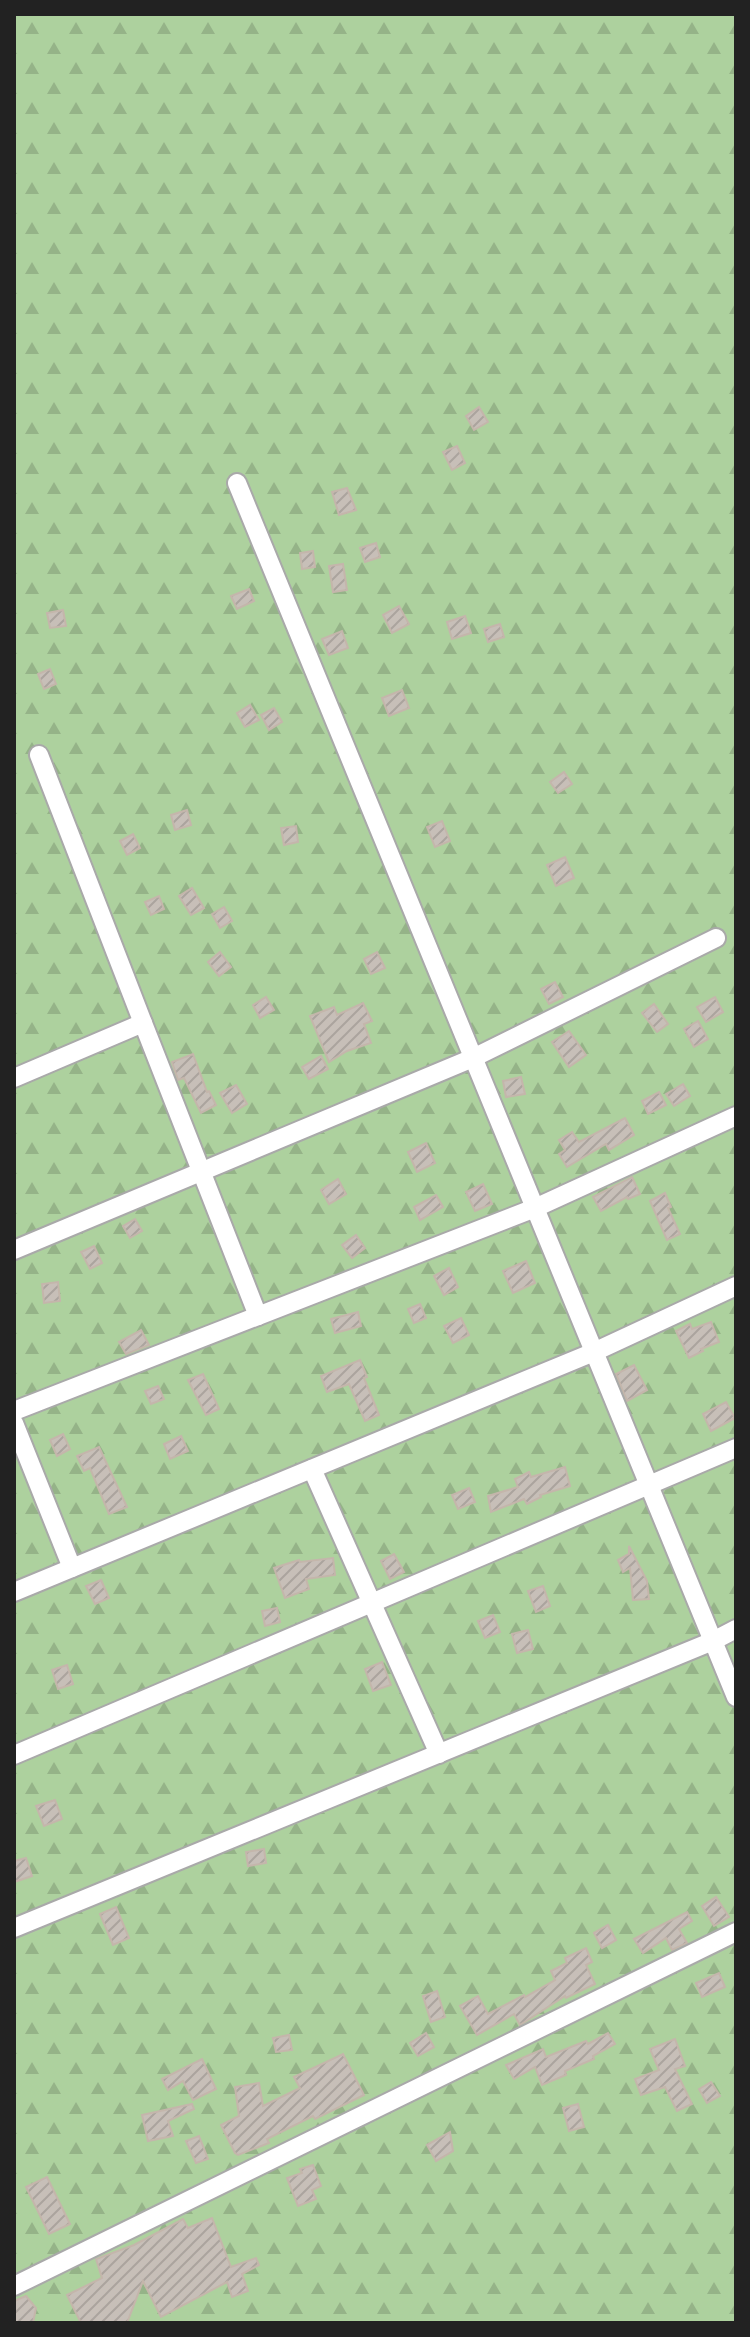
<svg xmlns="http://www.w3.org/2000/svg" width="750" height="2337" font-family="'Golos Text',sans-serif">
  <style>
    .forest { fill: url(#forest-firs) }
    .building { fill: url(#building-hatch); stroke: #c4b6ab; stroke-width: 2 }
    .lines { fill: none; stroke-linecap: round; stroke-linejoin: round }
    .street-casing { stroke: #a9a9a9; stroke-width: 22 }
    .street { stroke: #fff; stroke-width: 18 }
  </style>
  <defs>
    <pattern id="forest-firs" width="22" height="20" patternUnits="userSpaceOnUse" patternTransform="scale(2)"><rect width="22" height="20" fill="#add19e"/><path d="M5 1l3.5 6h-7zM16 11l3.5 6h-7z" fill="#95b388"/></pattern>
    <pattern id="building-hatch" width="6" height="6" patternUnits="userSpaceOnUse" patternTransform="scale(2)"><rect width="6" height="6" fill="#c7bfb8"/><path d="M-1 1l2-2M0 6l6-6M5 7l2-2" fill="none" stroke="#aba49e"/></pattern>
  </defs>
  <rect width="100%" height="100%" fill="#f2efe9"/>
  <rect class="forest" x="14" y="14" width="722" height="2309"/>
  <g class="building">
    <path d="M479,407L488,422L474,430L466,416Z"/>
    <path d="M457,446L465,463L452,470L443,452Z"/>
    <path d="M347,488L356,510L339,515L332,492Z"/>
    <path d="M376,543L380,557L365,562L360,548Z"/>
    <path d="M313,551L315,567L302,569L300,553Z"/>
    <path d="M343,564L347,590L333,592L329,566Z"/>
    <path d="M249,589L254,601L237,609L231,596Z"/>
    <path d="M399,606L409,624L392,633L383,615Z"/>
    <path d="M63,610L66,626L50,628L47,613Z"/>
    <path d="M465,616L471,633L452,639L447,622Z"/>
    <path d="M500,624L504,637L488,642L484,629Z"/>
    <path d="M342,631L348,648L329,655L322,639Z"/>
    <path d="M50,669L56,684L44,689L38,674Z"/>
    <path d="M402,690L409,708L389,716L382,698Z"/>
    <path d="M250,705L259,720L245,727L237,713Z"/>
    <path d="M274,708L282,722L269,730L261,715Z"/>
    <path d="M564,772L572,784L558,793L550,782Z"/>
    <path d="M187,810L191,825L175,830L171,815Z"/>
    <path d="M442,821L450,841L435,847L427,827Z"/>
    <path d="M296,826L298,842L284,845L281,828Z"/>
    <path d="M133,834L140,848L127,855L120,841Z"/>
    <path d="M565,857L574,878L556,886L547,865Z"/>
    <path d="M192,888L204,908L191,915L179,896Z"/>
    <path d="M159,896L164,909L151,915L145,902Z"/>
    <path d="M224,907L232,921L220,928L212,914Z"/>
    <path d="M220,952L231,967L219,976L208,962Z"/>
    <path d="M377,952L385,968L371,974L364,959Z"/>
    <path d="M555,982L563,997L549,1004L541,989Z"/>
    <path d="M266,997L274,1010L260,1018L253,1005Z"/>
    <path d="M715,997L723,1012L706,1022L697,1007Z"/>
    <path d="M363,1003L372,1021L364,1024L371,1043L347,1051L329,1062L310,1016L334,1007L337,1015Z"/>
    <path d="M654,1004L668,1024L657,1032L642,1013Z"/>
    <path d="M698,1021L708,1039L694,1047L684,1029Z"/>
    <path d="M569,1031L586,1055L569,1067L552,1042Z"/>
    <path d="M193,1054L207,1092L209,1091L216,1105L201,1113L184,1078L178,1080L172,1062Z"/>
    <path d="M321,1056L328,1069L309,1079L302,1067Z"/>
    <path d="M521,1077L525,1094L506,1097L503,1081Z"/>
    <path d="M683,1084L690,1096L674,1106L666,1094Z"/>
    <path d="M236,1085L247,1104L232,1113L220,1093Z"/>
    <path d="M659,1092L666,1105L648,1114L642,1101Z"/>
    <path d="M625,1118L634,1135L609,1150L606,1144L567,1167L559,1154L565,1150L559,1140L572,1132L579,1142Z"/>
    <path d="M426,1143L435,1163L417,1172L408,1152Z"/>
    <path d="M632,1177L640,1194L628,1199L627,1197L601,1211L593,1197Z"/>
    <path d="M338,1179L346,1194L329,1204L321,1190Z"/>
    <path d="M483,1184L492,1204L475,1211L466,1192Z"/>
    <path d="M665,1193L671,1207L668,1208L680,1234L667,1240L650,1201Z"/>
    <path d="M436,1195L443,1207L420,1220L414,1207Z"/>
    <path d="M135,1219L142,1231L130,1238L123,1226Z"/>
    <path d="M356,1235L365,1248L352,1258L342,1245Z"/>
    <path d="M94,1246L102,1263L90,1269L81,1252Z"/>
    <path d="M526,1261L535,1283L513,1293L503,1271Z"/>
    <path d="M449,1268L458,1287L444,1295L434,1276Z"/>
    <path d="M58,1282L60,1301L44,1303L42,1284Z"/>
    <path d="M420,1304L426,1318L414,1323L408,1309Z"/>
    <path d="M358,1312L361,1326L335,1333L331,1319Z"/>
    <path d="M461,1318L469,1335L453,1343L444,1326Z"/>
    <path d="M711,1322L719,1342L701,1349L703,1351L689,1358L676,1331L690,1324L692,1329Z"/>
    <path d="M141,1330L149,1345L126,1354L119,1342Z"/>
    <path d="M360,1360L367,1377L364,1378L379,1415L365,1421L349,1384L327,1392L321,1376Z"/>
    <path d="M634,1365L647,1390L627,1401L616,1374Z"/>
    <path d="M203,1374L219,1409L206,1415L188,1380Z"/>
    <path d="M158,1386L164,1399L151,1404L145,1391Z"/>
    <path d="M726,1402L735,1418L711,1431L703,1414Z"/>
    <path d="M63,1434L70,1449L57,1456L50,1440Z"/>
    <path d="M181,1436L188,1451L170,1459L164,1444Z"/>
    <path d="M99,1447L127,1507L109,1514L90,1468L84,1471L77,1456Z"/>
    <path d="M565,1467L570,1486L540,1495L541,1497L527,1504L524,1499L491,1512L488,1496L518,1487L515,1479L529,1472L531,1477Z"/>
    <path d="M469,1488L475,1502L458,1509L452,1495Z"/>
    <path d="M629,1546L647,1581L649,1599L633,1600L630,1568L623,1572L618,1560L629,1554Z"/>
    <path d="M394,1554L404,1572L390,1579L381,1561Z"/>
    <path d="M333,1558L335,1575L306,1579L309,1589L285,1598L274,1568L299,1560L300,1562Z"/>
    <path d="M101,1580L109,1598L95,1604L86,1586Z"/>
    <path d="M543,1586L550,1606L536,1612L528,1591Z"/>
    <path d="M277,1608L280,1622L265,1626L262,1611Z"/>
    <path d="M493,1615L500,1632L485,1638L478,1621Z"/>
    <path d="M528,1630L533,1649L517,1653L512,1634Z"/>
    <path d="M382,1662L391,1685L373,1691L365,1669Z"/>
    <path d="M67,1665L73,1684L58,1689L52,1670Z"/>
    <path d="M55,1800L62,1819L44,1826L36,1806Z"/>
    <path d="M264,1849L266,1863L248,1866L246,1852Z"/>
    <path d="M26,1858L32,1876L14,1882V1861Z"/>
    <path d="M716,1897L729,1917L714,1926L702,1906Z"/>
    <path d="M116,1907L129,1938L113,1945L100,1914Z"/>
    <path d="M687,1912L692,1921L679,1929L687,1943L672,1950L666,1938L643,1953L634,1939Z"/>
    <path d="M608,1925L616,1940L602,1948L594,1933Z"/>
    <path d="M586,1948L592,1962L586,1965L595,1984L566,1998L565,1996L520,2025L514,2014L477,2035L460,2006L478,1996L488,2014L524,1995L525,1997L555,1980L551,1971L567,1963L565,1958Z"/>
    <path d="M719,1973L725,1987L702,1997L696,1983Z"/>
    <path d="M437,1991L445,2017L431,2022L423,1996Z"/>
    <path d="M426,2033L434,2047L418,2056L410,2043Z"/>
    <path d="M608,2033L615,2044L593,2056L594,2059L565,2071L566,2075L542,2085L535,2067L514,2079L506,2065L543,2049L546,2057L586,2041L588,2044Z"/>
    <path d="M289,2035L292,2050L276,2052L273,2038Z"/>
    <path d="M675,2039L685,2066L675,2069L692,2104L677,2111L665,2087L641,2095L635,2079L659,2070L650,2049Z"/>
    <path d="M343,2054L364,2095L315,2119L313,2116L267,2139L269,2143L238,2155L235,2153L221,2125L239,2116L235,2087L259,2083L263,2106L300,2088L294,2077Z"/>
    <path d="M202,2059L216,2089L193,2100L183,2081L168,2090L162,2079Z"/>
    <path d="M711,2082L720,2096L707,2103L699,2089Z"/>
    <path d="M192,2104L194,2109L168,2121L173,2136L148,2141L142,2115Z"/>
    <path d="M578,2104L584,2127L569,2131L563,2108Z"/>
    <path d="M450,2132L453,2151L436,2161L427,2145Z"/>
    <path d="M199,2136L208,2159L196,2163L186,2141Z"/>
    <path d="M313,2165L321,2186L312,2190L316,2199L298,2206L287,2178L302,2173L300,2169Z"/>
    <path d="M47,2177L70,2224L49,2234L26,2187Z"/>
    <path d="M212,2218L231,2267L256,2258L259,2265L242,2274L248,2291L232,2297L227,2282L161,2317L143,2281L127,2323H81L67,2295L102,2278L96,2259L134,2245L183,2219L188,2228Z"/>
    <path d="M26,2296L36,2308L33,2323H14V2301Z"/>
  </g>
  <g class="lines">
    <defs>
      <g id="street">
        <path d="M237,483L736,1697"/>
        <path d="M39,755L143,1023"/>
        <path d="M14,1078L143,1023L258,1316"/>
        <path d="M14,1250L473,1058L716,938"/>
        <path d="M14,1411L535,1208L736,1116"/>
        <path d="M14,1423L72,1568"/>
        <path d="M312,1469L439,1754"/>
        <path d="M14,1592L594,1352L736,1286"/>
        <path d="M14,1755L736,1448"/>
        <path d="M14,1928L713,1641L736,1629"/>
        <path d="M14,2286L736,1932"/>
      </g>
    </defs>
    <use href="#street" class="street-casing"/>
    <use href="#street" class="street"/>
  </g>
  <rect width="750" height="2337" fill="none" stroke="#222222" stroke-width="32"/>
</svg>
